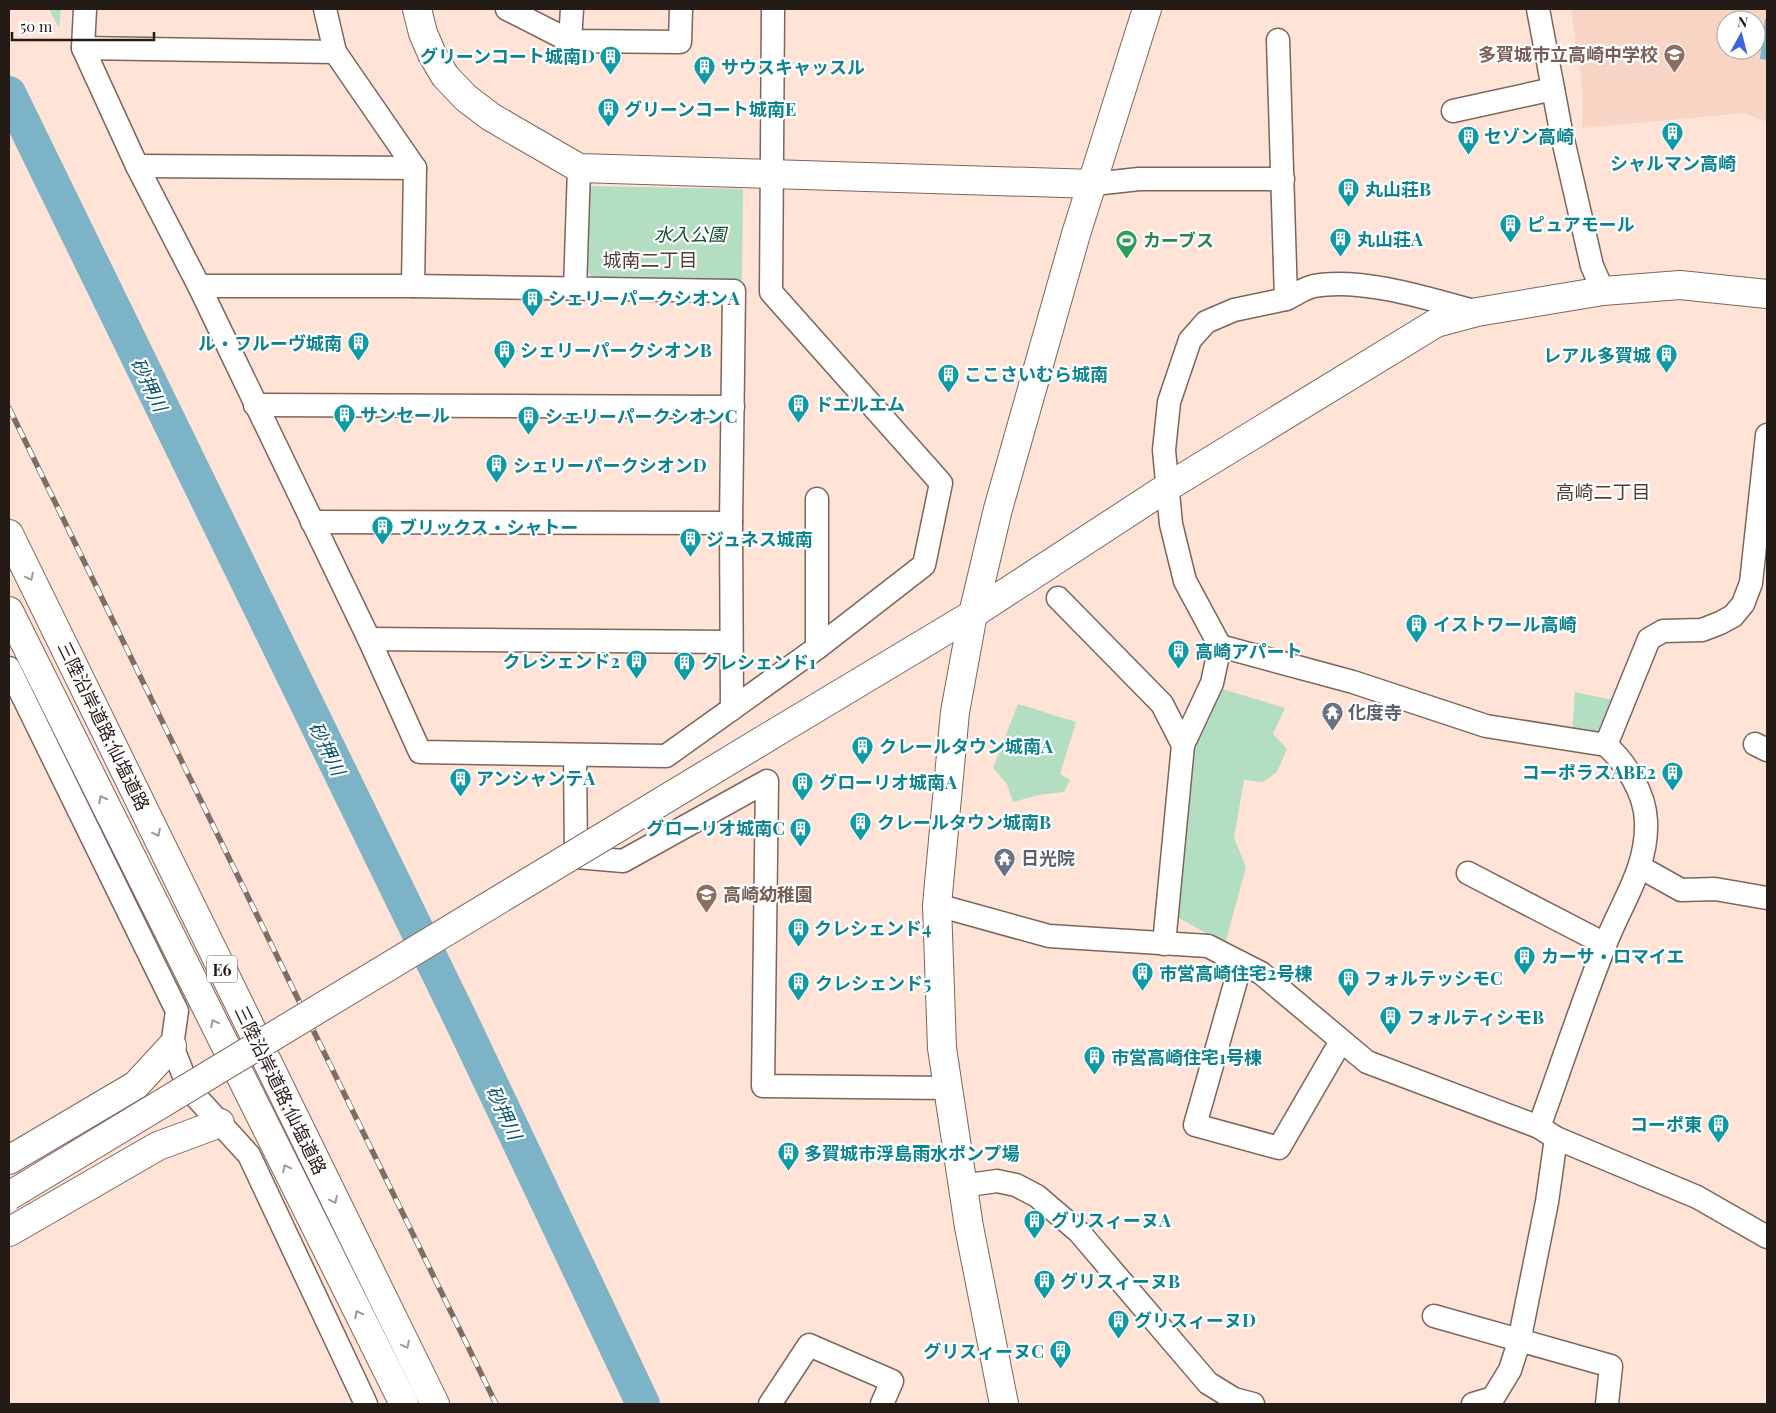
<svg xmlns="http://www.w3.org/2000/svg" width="1776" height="1413" font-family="'Playfair Display','Noto Sans JP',serif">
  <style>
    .built { fill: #f7d4c3; fill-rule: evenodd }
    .green { fill: #b3dec2 }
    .water { fill: #7cb3c7 }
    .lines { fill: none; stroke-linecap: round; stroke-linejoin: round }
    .river { stroke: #7cb3c7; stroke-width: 34 }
    .street-casing { stroke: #7d655a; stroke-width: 25 }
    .secondary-casing { stroke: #7d655a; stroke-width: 30 }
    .highway-casing { stroke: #7d655a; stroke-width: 30 }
    .street { stroke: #fff; stroke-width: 22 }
    .secondary { stroke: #fff; stroke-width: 28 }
    .highway { stroke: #fff; stroke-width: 28 }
    .rail-casing { stroke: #7d6d64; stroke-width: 5.5 }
    .rail { stroke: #fff; stroke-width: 4; stroke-dasharray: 11; stroke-linecap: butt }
    .secondary-bridge-casing { stroke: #7d655a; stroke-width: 30; stroke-linecap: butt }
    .secondary-bridge { stroke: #fff; stroke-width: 28 }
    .oneway { stroke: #9c9896 }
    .labels { text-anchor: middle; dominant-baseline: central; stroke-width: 4.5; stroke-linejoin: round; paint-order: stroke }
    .shield { fill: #fff; stroke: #665f5c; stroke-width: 1 }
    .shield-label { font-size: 16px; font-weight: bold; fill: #241b16 }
    .education-label { font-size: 18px; font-weight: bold; fill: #785e54; stroke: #fff; text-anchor: end }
    .culture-label { font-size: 18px; font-weight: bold; fill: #0d838f; stroke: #fff; text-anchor: start }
    .park-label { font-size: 18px; font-style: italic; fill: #154c30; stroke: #fff }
    .leisure-label { font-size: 18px; font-weight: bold; fill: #27864d; stroke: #fff; text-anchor: start }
    .worship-label { font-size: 18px; font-weight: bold; fill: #5b616d; stroke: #fff; text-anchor: start }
    .street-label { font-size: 18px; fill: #241b16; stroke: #fff }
    .neighbourhood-label { font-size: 19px; fill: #533d33; stroke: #fff }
    .water-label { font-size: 19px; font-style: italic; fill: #0a576c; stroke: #fff }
  </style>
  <rect width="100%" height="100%" fill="#ffe3d6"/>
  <path class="built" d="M1571,9H1767V122L1744,113L1582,128L1583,91ZM1726,20H1756V50H1726Z"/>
  <g class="green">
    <path d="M49,9H61L59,28Z"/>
    <path d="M589,186L743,189L742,280L594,278L587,272Z"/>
    <path d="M1216,687L1285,708L1273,734L1287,749L1277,772L1263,782L1244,780L1234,838L1246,867L1225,944L1177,917L1188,745Z"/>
    <path d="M1575,692L1617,701L1601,736L1572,733Z"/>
    <path d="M1018,704L1076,722L1060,774L1070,780L1064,792L1038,795L1013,802L1007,784L993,768Z"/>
  </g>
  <path class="water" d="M1765,19H1767V60L1760,59Z"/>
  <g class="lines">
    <path class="river" d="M9,93L461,1020L643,1404"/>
    <defs>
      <g id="street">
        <path d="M85,9L83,48L137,166L199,286L369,639L420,752L666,756L817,648L924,565L941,483L771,292L773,9"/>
        <path d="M325,9L335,52L415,168L413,286"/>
        <path d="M507,9L570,41L680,42L681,9"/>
        <path d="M1538,9L1561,131L1592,266L1603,291"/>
        <path d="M1278,40L1286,299C1295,295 1304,288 1314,286C1361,277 1430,299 1477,312"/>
        <path d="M570,41L572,9"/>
        <path d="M83,48L335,52"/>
        <path d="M1453,111L1553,89"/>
        <path d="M137,166L415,168"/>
        <path d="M1094,184L1139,179H1283"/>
        <path d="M199,286H413L734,291L731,523L732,709"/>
        <path d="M575,289L579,168"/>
        <path d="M1286,299L1234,310L1206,322L1190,340L1169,402L1164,450L1171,524L1185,581L1220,646L1353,682L1486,726L1606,745"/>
        <path d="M255,405L733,407"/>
        <path d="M817,499V648"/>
        <path d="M312,522L731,523"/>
        <path d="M1058,598L1162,704L1183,745"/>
        <path d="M369,639L731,642"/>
        <path d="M9,668L177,1011L172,1046L189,1089L249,1155L366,1404"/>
        <path d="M1755,744L1767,750"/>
        <path d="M575,755L576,857L623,861L767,781L763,1086L948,1088"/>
        <path d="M1640,867L1681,890L1715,889L1767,898"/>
        <path d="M1468,873L1605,944"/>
        <path d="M937,905L1049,936L1208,946L1261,973L1367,1062L1539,1127L1556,1138L1697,1197L1767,1237"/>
        <path d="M1164,944L1183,745L1212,683L1220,646"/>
        <path d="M1241,963L1195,1125L1279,1148L1341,1041"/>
        <path d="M1539,1127C1561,1067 1581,1005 1605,945C1621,903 1648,868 1646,821C1645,793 1626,763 1606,745L1649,639L1663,631L1702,630L1720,623L1733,616L1743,604L1751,583L1767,435"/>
        <path d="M962,1186L997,1181L1016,1185L1037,1196L1079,1232L1208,1383L1234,1399L1253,1404"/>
        <path d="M1434,1316L1611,1366L1607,1404"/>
        <path d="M770,1404L809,1345L892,1381L882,1404"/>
        <path d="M1473,1404L1493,1398L1510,1370L1519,1342L1547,1202L1556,1138"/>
      </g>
      <g id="secondary">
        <path d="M417,9L423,33L432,54L445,76L466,98L491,117L579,168L1094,184"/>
        <path d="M778,731L973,614L1166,488L1436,323L1477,312L1603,291L1680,285L1767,294"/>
        <path d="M9,1160L136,1085L172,1046"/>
        <path d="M9,1232L158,1146L220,1123"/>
        <path d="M1004,1404L969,1227L942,1048L937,905L955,712L973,614L998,509L1076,234L1147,9"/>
      </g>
      <g id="highway">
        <path d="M9,534L435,1404"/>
        <path d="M9,611L404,1404"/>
      </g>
    </defs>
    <use href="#street" class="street-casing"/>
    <use href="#secondary" class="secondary-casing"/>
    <use href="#highway" class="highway-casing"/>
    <use href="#street" class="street"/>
    <use href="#secondary" class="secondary"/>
    <use href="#highway" class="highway"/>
    <defs>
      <path id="rail" d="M9,408L496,1404"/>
    </defs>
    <use href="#rail" class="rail-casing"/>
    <use href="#rail" class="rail"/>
    <defs>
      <path id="secondary-bridge" d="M9,1196L778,731"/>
    </defs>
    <use href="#secondary-bridge" class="secondary-bridge-casing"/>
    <use href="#secondary-bridge" class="secondary-bridge"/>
  </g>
  <defs><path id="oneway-chevron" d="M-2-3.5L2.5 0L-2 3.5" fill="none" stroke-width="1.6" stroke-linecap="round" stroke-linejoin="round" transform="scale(1.25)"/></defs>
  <g class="oneway">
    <use href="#oneway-chevron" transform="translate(30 577) rotate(64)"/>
    <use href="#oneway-chevron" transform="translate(102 799) rotate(-117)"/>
    <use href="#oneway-chevron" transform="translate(157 833) rotate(64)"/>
    <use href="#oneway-chevron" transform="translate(214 1023) rotate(-116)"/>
    <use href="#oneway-chevron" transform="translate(286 1168) rotate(-116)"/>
    <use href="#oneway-chevron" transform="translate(334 1200) rotate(64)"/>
    <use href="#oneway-chevron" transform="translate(358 1314) rotate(-117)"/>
    <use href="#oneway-chevron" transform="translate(406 1345) rotate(64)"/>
  </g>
  <defs>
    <symbol id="school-pin" viewBox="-11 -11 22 30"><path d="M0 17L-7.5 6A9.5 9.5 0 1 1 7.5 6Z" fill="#8d6e63" stroke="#fff"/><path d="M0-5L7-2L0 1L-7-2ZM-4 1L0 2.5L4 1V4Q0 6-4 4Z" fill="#fff"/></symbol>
    <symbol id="building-pin" viewBox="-11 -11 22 30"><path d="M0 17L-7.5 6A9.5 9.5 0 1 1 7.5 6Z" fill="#0f9aa8" stroke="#fff"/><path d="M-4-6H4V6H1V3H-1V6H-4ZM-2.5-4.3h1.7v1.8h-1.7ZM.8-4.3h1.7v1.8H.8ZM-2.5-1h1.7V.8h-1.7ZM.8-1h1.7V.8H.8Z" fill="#fff"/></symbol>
    <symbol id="stadium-pin" viewBox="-11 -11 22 30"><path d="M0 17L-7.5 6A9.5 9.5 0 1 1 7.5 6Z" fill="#2e9e5b" stroke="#fff"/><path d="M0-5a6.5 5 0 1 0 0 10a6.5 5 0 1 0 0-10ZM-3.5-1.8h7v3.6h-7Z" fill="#fff"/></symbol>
    <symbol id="temple-pin" viewBox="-11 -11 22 30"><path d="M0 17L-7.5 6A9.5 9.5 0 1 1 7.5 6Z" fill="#6b7280" stroke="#fff"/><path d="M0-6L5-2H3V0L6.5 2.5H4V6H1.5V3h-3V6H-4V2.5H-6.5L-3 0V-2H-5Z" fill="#fff"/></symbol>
  </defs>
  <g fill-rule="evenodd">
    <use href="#school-pin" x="1662" y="42" width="25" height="34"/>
    <use href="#building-pin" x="598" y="44" width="25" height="34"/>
    <use href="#building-pin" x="692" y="54" width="25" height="34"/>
    <use href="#building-pin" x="596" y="96" width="25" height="34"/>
    <use href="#building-pin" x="1660" y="120" width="25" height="34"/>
    <use href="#building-pin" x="1456" y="124" width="25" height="34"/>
    <use href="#building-pin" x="1336" y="176" width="25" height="34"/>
    <use href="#building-pin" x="1498" y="212" width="25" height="34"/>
    <use href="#building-pin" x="1328" y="226" width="25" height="34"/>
    <use href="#stadium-pin" x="1114" y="228" width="25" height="34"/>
    <use href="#building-pin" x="520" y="286" width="25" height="34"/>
    <use href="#building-pin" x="346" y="330" width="25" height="34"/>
    <use href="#building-pin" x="492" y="338" width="25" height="34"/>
    <use href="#building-pin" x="1654" y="342" width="25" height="34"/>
    <use href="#building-pin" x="936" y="362" width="25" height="34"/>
    <use href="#building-pin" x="786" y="392" width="25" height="34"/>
    <use href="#building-pin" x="332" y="402" width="25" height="34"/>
    <use href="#building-pin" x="516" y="404" width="25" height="34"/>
    <use href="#building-pin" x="484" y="452" width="25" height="34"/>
    <use href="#building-pin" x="370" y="514" width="25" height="34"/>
    <use href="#building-pin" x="678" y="526" width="25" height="34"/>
    <use href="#building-pin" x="1404" y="612" width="25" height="34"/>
    <use href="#building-pin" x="1166" y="638" width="25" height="34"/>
    <use href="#building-pin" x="624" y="648" width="25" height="34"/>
    <use href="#building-pin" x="672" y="650" width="25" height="34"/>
    <use href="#temple-pin" x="1320" y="700" width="25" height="34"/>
    <use href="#building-pin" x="850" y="734" width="25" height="34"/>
    <use href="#building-pin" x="1660" y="760" width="25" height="34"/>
    <use href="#building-pin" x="448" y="766" width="25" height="34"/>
    <use href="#building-pin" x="790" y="770" width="25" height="34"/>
    <use href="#building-pin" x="848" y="810" width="25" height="34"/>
    <use href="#building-pin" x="788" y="816" width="25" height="34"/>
    <use href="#temple-pin" x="992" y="846" width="25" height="34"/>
    <use href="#school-pin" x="694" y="882" width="25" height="34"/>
    <use href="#building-pin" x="786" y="916" width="25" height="34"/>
    <use href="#building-pin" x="1512" y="944" width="25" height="34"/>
    <use href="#building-pin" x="1130" y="960" width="25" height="34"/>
    <use href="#building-pin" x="1336" y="966" width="25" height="34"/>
    <use href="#building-pin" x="786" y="970" width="25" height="34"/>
    <use href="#building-pin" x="1378" y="1004" width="25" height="34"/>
    <use href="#building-pin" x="1082" y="1044" width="25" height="34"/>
    <use href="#building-pin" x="1706" y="1112" width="25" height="34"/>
    <use href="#building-pin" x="776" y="1140" width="25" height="34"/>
    <use href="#building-pin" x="1022" y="1208" width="25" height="34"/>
    <use href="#building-pin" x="1032" y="1268" width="25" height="34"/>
    <use href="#building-pin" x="1106" y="1308" width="25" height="34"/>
    <use href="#building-pin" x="1048" y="1338" width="25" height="34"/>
  </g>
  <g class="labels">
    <rect class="shield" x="207" y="955.5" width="30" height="27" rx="4"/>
    <g class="shield-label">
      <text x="222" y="969">E6</text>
    </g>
    <g class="education-label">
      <text x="1658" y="54">多賀城市立高崎中学校</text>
      <text x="723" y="894" text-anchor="start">高崎幼稚園</text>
    </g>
    <g class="culture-label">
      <text x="595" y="56" text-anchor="end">グリーンコート城南D</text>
      <text x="721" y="67">サウスキャッスル</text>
      <text x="624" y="109">グリーンコート城南E</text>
      <text x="1484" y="136">セゾン高崎</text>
      <text x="1673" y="163" text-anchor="middle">シャルマン高崎</text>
      <text x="1365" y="189">丸山荘B</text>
      <text x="1527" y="224">ピュアモール</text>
      <text x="1357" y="239">丸山荘A</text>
      <text x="548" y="298">シェリーパークシオンA</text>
      <text x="342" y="343" text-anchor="end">ル・フルーヴ城南</text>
      <text x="520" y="350">シェリーパークシオンB</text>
      <text x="1651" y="355" text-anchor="end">レアル多賀城</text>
      <text x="964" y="374">ここさいむら城南</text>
      <text x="815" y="404">ドエルエム</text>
      <text x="360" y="415">サンセール</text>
      <text x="545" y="416">シェリーパークシオンC</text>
      <text x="513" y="465">シェリーパークシオンD</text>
      <text x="399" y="527">ブリックス・シャトー</text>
      <text x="706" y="539">ジュネス城南</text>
      <text x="1433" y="624">イストワール高崎</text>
      <text x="1195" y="651">高崎アパート</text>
      <text x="620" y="661" text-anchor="end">クレシェンド2</text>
      <text x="701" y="662">クレシェンド1</text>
      <text x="879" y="746">クレールタウン城南A</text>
      <text x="1656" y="772" text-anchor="end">コーポラスABE2</text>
      <text x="476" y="778">アンシャンテA</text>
      <text x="819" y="782">グローリオ城南A</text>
      <text x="877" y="822">クレールタウン城南B</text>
      <text x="785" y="828" text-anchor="end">グローリオ城南C</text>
      <text x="814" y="928">クレシェンド4</text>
      <text x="1541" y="956">カーサ・ロマイエ</text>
      <text x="1159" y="973">市営高崎住宅2号棟</text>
      <text x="1364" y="978">フォルテッシモC</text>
      <text x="815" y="983">クレシェンド5</text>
      <text x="1407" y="1017">フォルティシモB</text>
      <text x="1111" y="1057">市営高崎住宅1号棟</text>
      <text x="1702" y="1124" text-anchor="end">コーポ東</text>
      <text x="804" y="1153">多賀城市浮島雨水ポンプ場</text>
      <text x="1051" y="1220">グリスィーヌA</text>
      <text x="1060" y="1281">グリスィーヌB</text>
      <text x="1134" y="1320">グリスィーヌD</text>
      <text x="1044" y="1351" text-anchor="end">グリスィーヌC</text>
    </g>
    <g class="park-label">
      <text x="690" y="234">水入公園</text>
    </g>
    <g class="leisure-label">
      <text x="1143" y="240">カーブス</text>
    </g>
    <g class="worship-label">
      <text x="1348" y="712">化度寺</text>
      <text x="1021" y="858">日光院</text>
    </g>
    <g class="street-label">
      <text transform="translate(104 726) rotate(64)">三陸沿岸道路;仙塩道路</text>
      <text transform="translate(281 1090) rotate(64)">三陸沿岸道路;仙塩道路</text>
    </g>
    <g class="neighbourhood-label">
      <text x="650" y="259">城南二丁目</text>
      <text x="1603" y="491">高崎二丁目</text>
    </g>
    <g class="water-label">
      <text transform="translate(150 384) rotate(64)">砂押川</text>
      <text transform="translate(328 748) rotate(64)">砂押川</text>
      <text transform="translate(505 1112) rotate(65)">砂押川</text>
    </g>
  </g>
  <rect width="1776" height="1413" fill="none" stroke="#241b16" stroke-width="20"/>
  <g transform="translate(1741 35) rotate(7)"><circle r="24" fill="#ffffff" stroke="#a7a4a2"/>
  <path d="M0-4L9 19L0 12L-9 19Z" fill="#3b67d7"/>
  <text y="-8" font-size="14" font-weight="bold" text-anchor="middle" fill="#241b16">N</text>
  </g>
  <path d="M12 32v8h142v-8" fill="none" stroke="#241b16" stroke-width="2.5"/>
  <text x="20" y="32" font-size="15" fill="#241b16" stroke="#ffffff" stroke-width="4" paint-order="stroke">50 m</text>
</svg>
